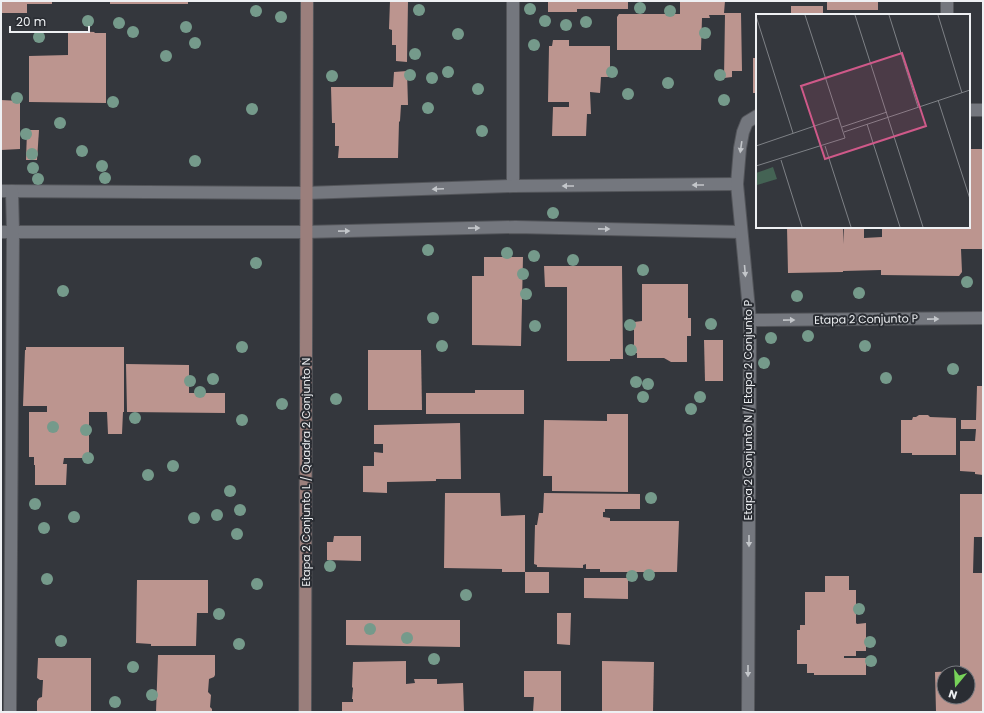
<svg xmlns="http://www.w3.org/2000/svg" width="984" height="713" font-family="Poppins,sans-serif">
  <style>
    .building { fill: #bc958f; fill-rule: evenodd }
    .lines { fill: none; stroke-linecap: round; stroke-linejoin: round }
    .street-casing { stroke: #53555a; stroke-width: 14 }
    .secondary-casing { stroke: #53555a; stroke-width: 14 }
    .street { stroke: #74777e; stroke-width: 12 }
    .secondary { stroke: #9b7f7c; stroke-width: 12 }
    .tree { fill: #759a8b }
    .oneway { fill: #c3c6ca }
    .labels { text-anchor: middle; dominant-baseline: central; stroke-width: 4; stroke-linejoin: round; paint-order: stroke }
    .street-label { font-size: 11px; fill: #eef0f3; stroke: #2a2d33 }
    .inset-road { fill: none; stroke: #7e8186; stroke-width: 1 }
    .view { fill: #cf5989; fill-opacity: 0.15; stroke: #cf5989; stroke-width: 2 }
    .inset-edge { fill: none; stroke: #eef0f3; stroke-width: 2 }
  </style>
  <rect width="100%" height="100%" fill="#34373d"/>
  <g class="building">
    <path d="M1,1H52V4H27V13H1Z"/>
    <rect x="110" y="1" width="78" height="3"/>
    <path d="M390,1H408L407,62L396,61V45H392V30L389,29Z"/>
    <path d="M548,1H628V9H577V12H548Z"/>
    <path d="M680,1H725L724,13H741L742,71H732V77L724,78L725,15H709L710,18H702L701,50H617V17L619,14H680Z"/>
    <rect x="827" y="1" width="51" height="9"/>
    <rect x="791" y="6" width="32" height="9"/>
    <path d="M68,31L95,32L94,33H106V103L29,102V56L68,55Z"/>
    <path d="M553,40H569V46H610V77H601L600,93L590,92L591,114H587L586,136H552L553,107H569V102H548L549,46H552Z"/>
    <rect x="753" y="58" width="4" height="35"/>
    <path d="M407,71L408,105H401L400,121L399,122L398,158H338L339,146H335V123H332L331,87H393L394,72Z"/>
    <path d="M1,100L20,101V149L1,150Z"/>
    <path d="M27,130H39L37,160H26Z"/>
    <path d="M971,149H983V249H961L962,272L959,276L881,275V270L843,271V272L788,273L787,227H843L844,244V227H864V238L882,237V227H969V153H971Z"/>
    <path d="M484,257H523L521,346L472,345V276H484Z"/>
    <path d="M544,266H622L623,359H610V361H567V287H545Z"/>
    <path d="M642,284H688V318H691V336H687V362H671L664,358H637V353H634V322L642,321Z"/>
    <path d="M704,340H723V381H705Z"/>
    <path d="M26,347H124V412H123L122,434H108L107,412H89V458H64L63,464H67L66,485H35V465H34V457H29V412H47V406H23L25,350H26Z"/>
    <path d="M368,350H421L422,410H368Z"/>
    <path d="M126,364L189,365V393H225V413L127,412Z"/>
    <path d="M977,386H983V475L975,474V472L960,471V441H975L976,429H961V420H976Z"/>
    <path d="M475,390H524V414H426V393H475Z"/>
    <path d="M607,414H628V492L552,491V476H543L544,420L607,421Z"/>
    <path d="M919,415H928L930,417L956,418V455H912V453H901V420H912L913,417H916Z"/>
    <path d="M460,423L461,479H436V481L387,482V493L363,492V466H374V452L383,453V444H374V425Z"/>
    <path d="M445,493H500L501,516L525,515V572H549V593H525V572H502V569L444,568Z"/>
    <path d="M544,493L640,494V509H605V512H603V517L610,518V521H679L677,572H600V569H586V564L583,565V568L537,567V565L534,564L535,525H537L539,513H543Z"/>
    <path d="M960,494H983V537H974L973,573H983V712H936L935,672L960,671ZM944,673H968V697H944Z"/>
    <path d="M334,536H361V561L327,560V542H333Z"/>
    <path d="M825,576H849V590H856V623L857,624L866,623V651H856V656H844V658H866V675H814V673H807V664H797V630H800V625H805V592H825Z"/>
    <path d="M584,578H628V599L584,598Z"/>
    <path d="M137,580H208V613H197L196,646H151V644L136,643Z"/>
    <path d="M557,613H571L570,645L557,644Z"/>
    <path d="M346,620H460V647L346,645Z"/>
    <path d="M158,655H215V675L214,677L209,679L208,692L211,695L210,707L212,709V712H156Z"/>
    <path d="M38,658H91V712H37V701L39,698L42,697L43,680H40L37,678Z"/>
    <path d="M406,661V684L415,683L414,679H437V684L463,683L464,712H342V702H353V699H352L353,688L352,687L353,662Z"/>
    <path d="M602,661L654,662L653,712H602Z"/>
    <path d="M524,671H561V712H533L534,697H524Z"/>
  </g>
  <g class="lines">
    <defs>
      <g id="street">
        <path d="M947,15V1"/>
        <path d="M969,110H983"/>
        <path d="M513,186V1"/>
        <path d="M1,191L305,193L513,186L737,184"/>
        <path d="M1,232H305L515,227L741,232"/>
        <path d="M750,320L983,318"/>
        <path d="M10,712L13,232L12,191"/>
        <path d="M748,712L750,320L737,184L740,148L743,132L747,122L757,116"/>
      </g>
      <path id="secondary" d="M305,712C307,475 305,238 307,1"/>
    </defs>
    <use href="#street" class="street-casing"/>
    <use href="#secondary" class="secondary-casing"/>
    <use href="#street" class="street"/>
    <use href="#secondary" class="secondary"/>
  </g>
  <g class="tree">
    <circle cx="640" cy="8" r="6"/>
    <circle cx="530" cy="9" r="6"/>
    <circle cx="419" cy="10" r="6"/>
    <circle cx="256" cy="11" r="6"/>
    <circle cx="670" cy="11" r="6"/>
    <circle cx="281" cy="17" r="6"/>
    <circle cx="88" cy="21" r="6"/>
    <circle cx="545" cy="21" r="6"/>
    <circle cx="586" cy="22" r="6"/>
    <circle cx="119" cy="23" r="6"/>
    <circle cx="566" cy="25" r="6"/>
    <circle cx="186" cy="27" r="6"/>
    <circle cx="133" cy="32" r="6"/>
    <circle cx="705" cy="33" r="6"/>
    <circle cx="458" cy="34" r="6"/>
    <circle cx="39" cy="37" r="6"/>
    <circle cx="195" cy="43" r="6"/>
    <circle cx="534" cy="45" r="6"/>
    <circle cx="415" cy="54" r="6"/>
    <circle cx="166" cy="56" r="6"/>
    <circle cx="448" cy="72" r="6"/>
    <circle cx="612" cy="72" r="6"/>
    <circle cx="410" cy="75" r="6"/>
    <circle cx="720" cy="75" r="6"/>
    <circle cx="332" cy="76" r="6"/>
    <circle cx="432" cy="78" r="6"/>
    <circle cx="668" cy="83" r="6"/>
    <circle cx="478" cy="89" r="6"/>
    <circle cx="628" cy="94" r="6"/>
    <circle cx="17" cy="98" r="6"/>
    <circle cx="724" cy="100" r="6"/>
    <circle cx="113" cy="102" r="6"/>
    <circle cx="428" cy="108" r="6"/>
    <circle cx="252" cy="109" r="6"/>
    <circle cx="60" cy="123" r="6"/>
    <circle cx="482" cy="131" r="6"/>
    <circle cx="26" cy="134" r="6"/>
    <circle cx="82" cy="151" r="6"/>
    <circle cx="32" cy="154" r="6"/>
    <circle cx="195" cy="161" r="6"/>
    <circle cx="102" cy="166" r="6"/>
    <circle cx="33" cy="168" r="6"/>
    <circle cx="105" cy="178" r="6"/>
    <circle cx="38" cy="179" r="6"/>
    <circle cx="553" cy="213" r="6"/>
    <circle cx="428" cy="250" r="6"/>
    <circle cx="507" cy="253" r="6"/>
    <circle cx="534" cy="256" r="6"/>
    <circle cx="573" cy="260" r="6"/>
    <circle cx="256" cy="263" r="6"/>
    <circle cx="643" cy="270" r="6"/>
    <circle cx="523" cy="274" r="6"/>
    <circle cx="967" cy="282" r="6"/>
    <circle cx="63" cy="291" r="6"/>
    <circle cx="859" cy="293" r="6"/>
    <circle cx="526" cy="294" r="6"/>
    <circle cx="797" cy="296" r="6"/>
    <circle cx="433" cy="318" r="6"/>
    <circle cx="711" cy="324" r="6"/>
    <circle cx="630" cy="325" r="6"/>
    <circle cx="535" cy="326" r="6"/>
    <circle cx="808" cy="336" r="6"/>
    <circle cx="771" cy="338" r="6"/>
    <circle cx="442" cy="346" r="6"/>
    <circle cx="865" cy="346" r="6"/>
    <circle cx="242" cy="347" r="6"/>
    <circle cx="631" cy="350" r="6"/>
    <circle cx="764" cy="363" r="6"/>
    <circle cx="953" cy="369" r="6"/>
    <circle cx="886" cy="378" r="6"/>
    <circle cx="213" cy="379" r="6"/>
    <circle cx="190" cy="381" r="6"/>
    <circle cx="636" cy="382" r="6"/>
    <circle cx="648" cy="384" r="6"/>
    <circle cx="200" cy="392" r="6"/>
    <circle cx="643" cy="397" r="6"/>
    <circle cx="700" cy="397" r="6"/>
    <circle cx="336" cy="399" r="6"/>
    <circle cx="282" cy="404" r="6"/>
    <circle cx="691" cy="409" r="6"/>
    <circle cx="135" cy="418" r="6"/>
    <circle cx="242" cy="420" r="6"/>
    <circle cx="53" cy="427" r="6"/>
    <circle cx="86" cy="430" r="6"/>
    <circle cx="88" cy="458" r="6"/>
    <circle cx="173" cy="466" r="6"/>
    <circle cx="148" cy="475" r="6"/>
    <circle cx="230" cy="491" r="6"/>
    <circle cx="651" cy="498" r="6"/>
    <circle cx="35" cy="504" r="6"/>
    <circle cx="240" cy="510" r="6"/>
    <circle cx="217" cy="515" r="6"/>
    <circle cx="74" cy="517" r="6"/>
    <circle cx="194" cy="518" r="6"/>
    <circle cx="44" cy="528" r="6"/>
    <circle cx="237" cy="534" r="6"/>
    <circle cx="330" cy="566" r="6"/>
    <circle cx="649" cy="575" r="6"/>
    <circle cx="632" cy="576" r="6"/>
    <circle cx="47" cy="579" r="6"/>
    <circle cx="257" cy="584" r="6"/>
    <circle cx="466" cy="595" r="6"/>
    <circle cx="859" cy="609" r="6"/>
    <circle cx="219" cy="614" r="6"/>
    <circle cx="370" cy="629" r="6"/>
    <circle cx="407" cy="638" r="6"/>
    <circle cx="61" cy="641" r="6"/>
    <circle cx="870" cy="642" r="6"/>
    <circle cx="239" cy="644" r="6"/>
    <circle cx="434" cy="659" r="6"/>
    <circle cx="871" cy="661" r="6"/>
    <circle cx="133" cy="667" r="6"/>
    <circle cx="152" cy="695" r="6"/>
    <circle cx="115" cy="702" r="6"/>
  </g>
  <defs><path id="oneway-solid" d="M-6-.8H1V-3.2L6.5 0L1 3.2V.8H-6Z"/></defs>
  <g class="oneway">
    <use href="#oneway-solid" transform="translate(741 147) rotate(98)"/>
    <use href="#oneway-solid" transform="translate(698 185) rotate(180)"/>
    <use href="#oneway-solid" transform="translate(568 186) rotate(180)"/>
    <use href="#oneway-solid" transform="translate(438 189) rotate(178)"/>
    <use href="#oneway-solid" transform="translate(474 228) rotate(-1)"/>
    <use href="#oneway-solid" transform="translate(604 229) rotate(1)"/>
    <use href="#oneway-solid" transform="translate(344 231) rotate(-1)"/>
    <use href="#oneway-solid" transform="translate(745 271) rotate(85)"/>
    <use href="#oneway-solid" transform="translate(933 319) rotate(-1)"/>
    <use href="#oneway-solid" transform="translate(789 320) rotate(-1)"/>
    <use href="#oneway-solid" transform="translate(749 541) rotate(90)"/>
    <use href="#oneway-solid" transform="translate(748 671) rotate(90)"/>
  </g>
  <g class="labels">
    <g class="street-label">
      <text transform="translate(866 319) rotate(-1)">Etapa 2 Conjunto P</text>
      <text transform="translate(748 410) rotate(-90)">Etapa 2 Conjunto N / Etapa 2 Conjunto P</text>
      <text transform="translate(306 472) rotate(-90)">Etapa 2 Conjunto L / Quadra 2 Conjunto N</text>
    </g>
  </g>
  <g transform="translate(756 14)">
    <rect width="214" height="214" fill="#34373d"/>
    <path d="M17,153L21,165L1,171L0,159Z" fill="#446354"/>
    <path class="inset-road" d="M99,1L167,213M133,1L162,93M182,1L206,79M0,2L37,119M182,86L214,185M111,110L144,213M86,113L131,98M88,118L214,76M0,132L82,104M69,132L95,213M25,146L46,213M0,152L89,124L49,1"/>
    <path class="view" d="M146,39L170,112L69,145L45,72Z"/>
    <rect width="214" height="214" class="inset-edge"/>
  </g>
  <rect width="984" height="713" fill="none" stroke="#eef0f3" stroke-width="4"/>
  <g transform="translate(956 685) rotate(198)"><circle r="19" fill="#2a2d33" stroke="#787b80"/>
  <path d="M0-3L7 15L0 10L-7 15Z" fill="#77d259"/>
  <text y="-6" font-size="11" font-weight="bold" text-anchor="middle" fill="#eef0f3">N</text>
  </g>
  <path d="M10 26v6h79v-6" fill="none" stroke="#eef0f3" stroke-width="2"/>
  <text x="16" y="26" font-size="12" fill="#eef0f3" stroke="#2a2d33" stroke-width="3" paint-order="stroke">20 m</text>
</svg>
